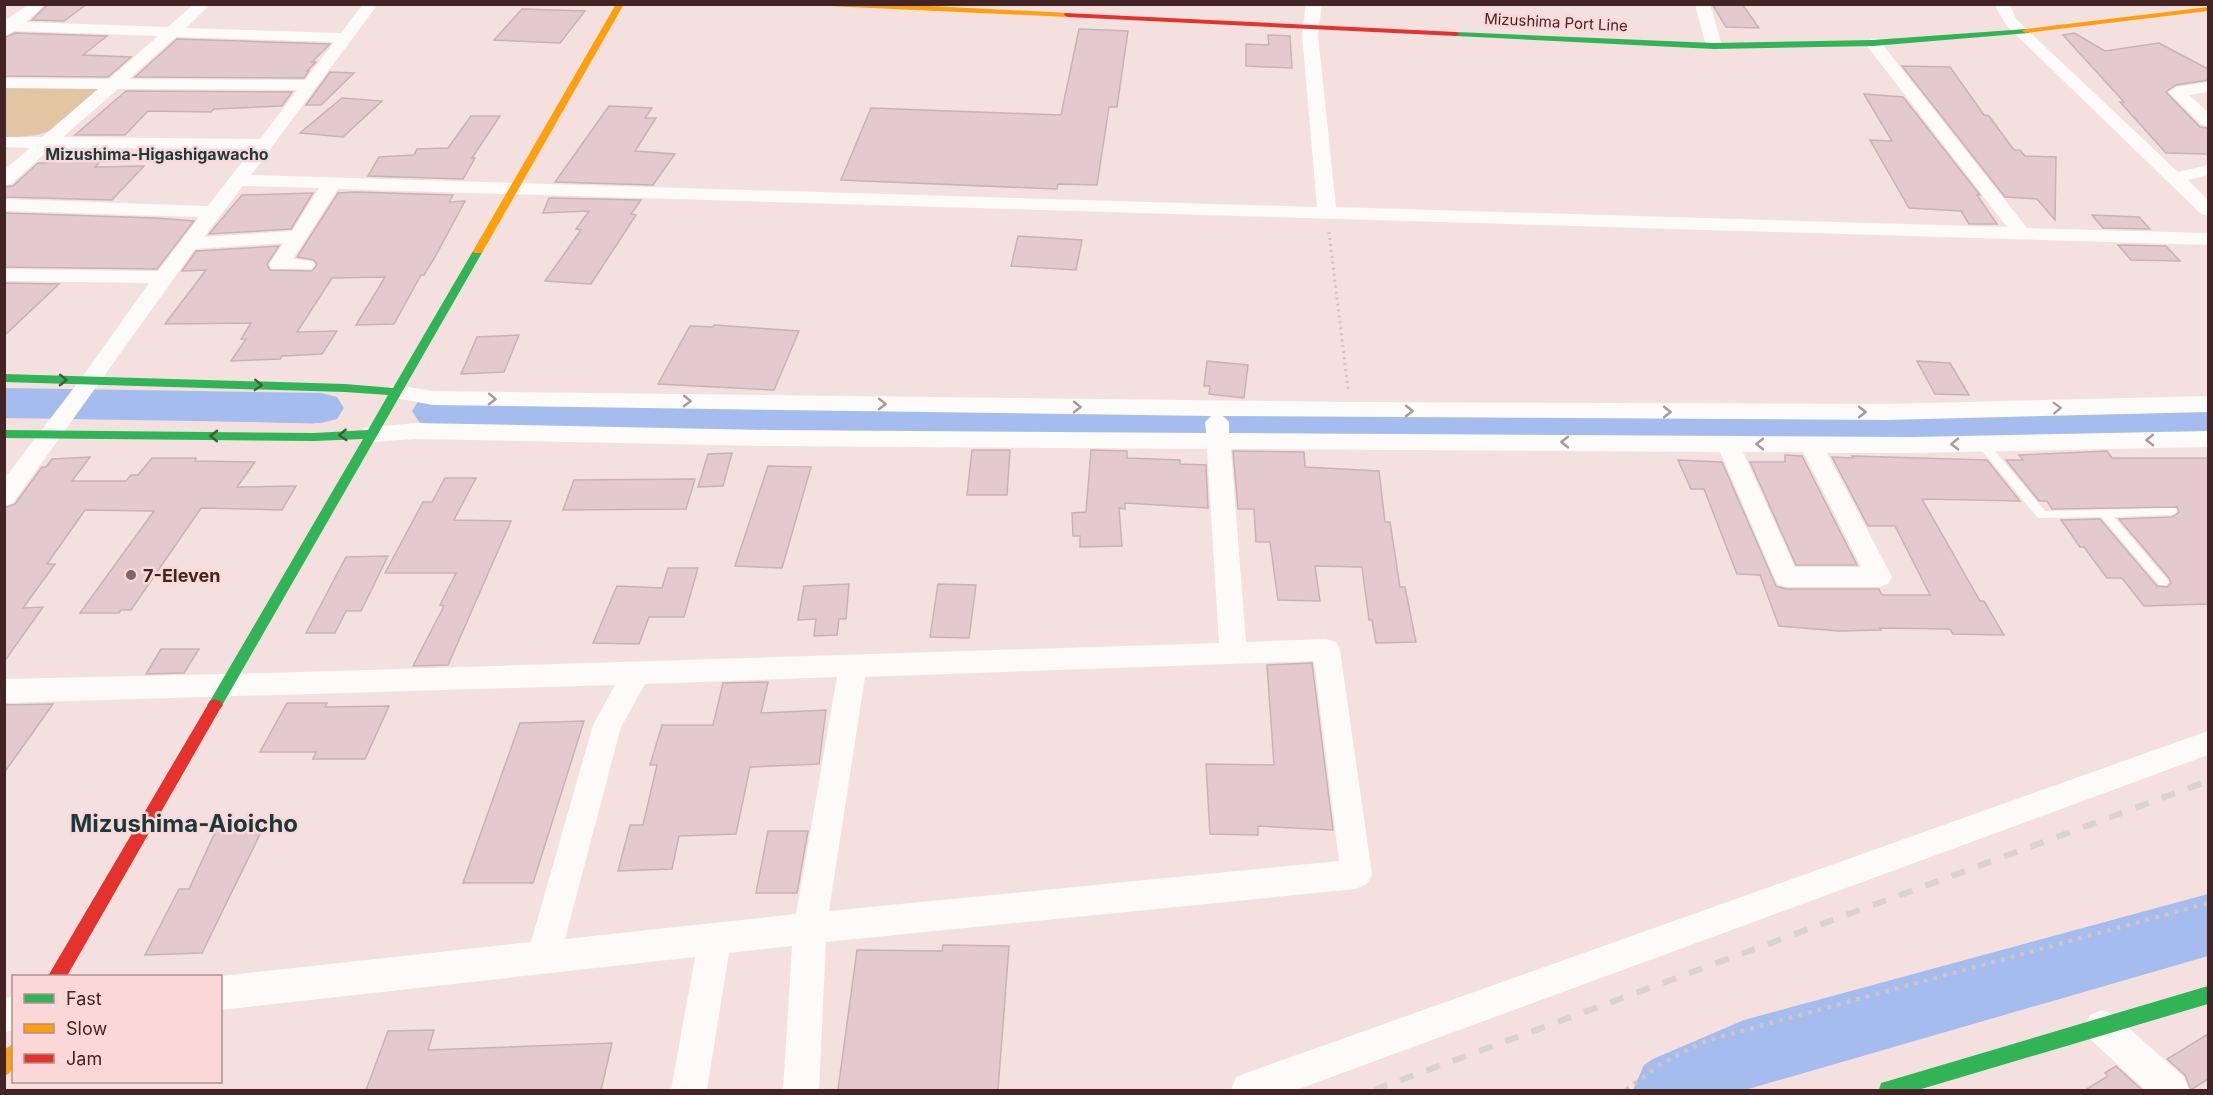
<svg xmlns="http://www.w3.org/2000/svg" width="2213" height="1095" font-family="Inter,sans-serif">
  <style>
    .green { fill: #e2c6a3 }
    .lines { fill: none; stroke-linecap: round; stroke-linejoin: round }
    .stream-far1 { stroke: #a4bcee; stroke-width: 7 }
    .stream { stroke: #a4bcee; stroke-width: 8 }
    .river { fill: #a4bcee; fill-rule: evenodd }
    .building { fill: #e4cace; stroke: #c9b2b6; stroke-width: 1.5 }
    .path-far1 { stroke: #cec5c4; stroke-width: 3; stroke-dasharray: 2 4; stroke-linecap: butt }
    .path { stroke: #cec5c4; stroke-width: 4.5; stroke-dasharray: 4 6; stroke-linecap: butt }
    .lane { fill: #fdfafa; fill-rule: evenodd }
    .street { fill: #fdfafa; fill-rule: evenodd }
    .fast { fill: #30b455; fill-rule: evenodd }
    .slow { fill: #ff9f0a; fill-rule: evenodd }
    .jam { fill: #e5322d; fill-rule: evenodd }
    .rail { stroke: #d9d2d1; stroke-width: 6; stroke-dasharray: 14 14; stroke-linecap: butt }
    .oneway { stroke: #3b5d37 }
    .oneway2 { stroke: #a99999 }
    .poi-dot { fill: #816565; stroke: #fbd8d7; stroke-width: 2 }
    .labels { text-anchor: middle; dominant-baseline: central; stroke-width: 5; stroke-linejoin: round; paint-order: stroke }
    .far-street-label { font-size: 15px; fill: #432323; stroke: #fbd8d7 }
    .far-neighbourhood-label { font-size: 16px; font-weight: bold; fill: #183a3c; stroke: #fbd8d7 }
    .poi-label { font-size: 18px; font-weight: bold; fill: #432323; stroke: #fbd8d7; text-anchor: start }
    .near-neighbourhood-label { font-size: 24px; font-weight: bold; fill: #183a3c; stroke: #fbd8d7 }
  </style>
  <rect width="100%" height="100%" fill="#f3e0df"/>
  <path class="green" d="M5,86L100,89C63,123 58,138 5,137Z"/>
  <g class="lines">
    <g class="stream-far1">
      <path d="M4,412L313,420"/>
      <path d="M430,420L1067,431"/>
      <path d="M2010,431L2208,427"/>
    </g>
    <path class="stream" d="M962,430L1542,435L2084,430"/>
    <g class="river">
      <path d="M4,388L321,393L337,397L344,408L337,419L321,423L4,418Z"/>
      <path d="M435,396L904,404L1802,410L2208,402V432L1802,442L904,436L435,426L419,422L412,411L419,400Z"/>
      <path d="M2208,894V956L1745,1090H1633L1644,1065L1653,1059L1744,1020Z"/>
    </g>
  </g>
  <g class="building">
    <path d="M48,4H87L64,21L32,20Z"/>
    <path d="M1712,4H1742L1759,28L1726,27Z"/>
    <path d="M522,9L585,11L560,43L494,40Z"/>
    <path d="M1079,29L1128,31L1117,107H1109L1097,185L1058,184L1057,189L841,180L871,108L1061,115Z"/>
    <path d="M15,33L107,36L83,55L131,57L108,77L4,76V38Z"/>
    <path d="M2074,33L2105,51L2159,43L2208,69V80L2176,85L2166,92L2200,127L2208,128V154L2166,153L2120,102H2124L2063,35Z"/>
    <path d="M1268,35L1290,36L1292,68L1246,66V44L1269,45Z"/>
    <path d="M177,39L330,44L312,62H316L307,71H309L304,78L135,77Z"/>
    <path d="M1902,66L1950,67L1984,115L1989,116L2014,150H2020L2025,156L2056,157L2055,220L2037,199L2005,197Z"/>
    <path d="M330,72L354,73L321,105H306Z"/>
    <path d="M126,91L292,92L282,106L214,109L211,112L148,111L125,135H75Z"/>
    <path d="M1864,94L1903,97L1980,195H1977L1997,224H1969L1961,211L1909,208L1870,140L1892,141Z"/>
    <path d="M342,98L382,101L343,137L300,133Z"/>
    <path d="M609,106L652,108L645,118H656L635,151L675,154L653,185L555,182Z"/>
    <path d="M471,116H500L472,158H475L463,179L368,176L379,157L414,155L417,149L448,148Z"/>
    <path d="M59,150L110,151L95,167L144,166L112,200L4,197V187L13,186L38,163H47Z"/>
    <path d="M355,192L453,195L449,202L465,201L435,257L424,275H421L394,324L356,325L385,277L332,278L297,332L337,331L322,354L282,356L280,359L231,361L246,339H241L251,323L165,324L206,270L182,271L196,251L279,246L267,264L270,270L312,271L317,265L314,260L297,257L338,193Z"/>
    <path d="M313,193L291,229L209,234L242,195Z"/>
    <path d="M549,198L641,200L631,214L636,215L591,284L545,281L581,230L576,229L589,211L543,213Z"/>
    <path d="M4,213L156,218L194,221L157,269L4,267Z"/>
    <path d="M2092,215L2139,217L2150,229L2103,228Z"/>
    <path d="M1018,236L1082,240L1076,270L1011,266Z"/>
    <path d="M2118,245L2166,246L2180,261L2131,260Z"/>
    <path d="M4,283L59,284L4,336Z"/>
    <path d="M714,325L799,331L774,390L658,384L690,326L713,327Z"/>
    <path d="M519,335L504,372L461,374L477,337Z"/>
    <path d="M1207,361L1248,365L1244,398L1209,394L1210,386H1204Z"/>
    <path d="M1917,361L1950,363L1969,395L1935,394Z"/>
    <path d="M972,450H1010L1007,495H967Z"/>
    <path d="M1091,450L1127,451V458L1180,460V464L1206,465L1208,508L1125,503V509L1119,508L1122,546L1080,547V536H1073L1072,513L1086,512Z"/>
    <path d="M1233,451L1304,452L1305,467L1379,471L1385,522H1390L1400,587H1405L1416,642L1376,643L1372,620H1369L1362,567L1315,566L1320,601L1278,600L1270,542H1256L1254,509H1238Z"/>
    <path d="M2107,451L2112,458H2208V604L2144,606L2122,578H2107L2084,547H2080L2061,520L2100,519L2157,586L2167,587L2171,583L2169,578L2119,519L2172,517L2179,512L2177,507L2052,509L2047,501H2039L2006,460H2023L2019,455Z"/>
    <path d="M732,453L723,486L698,487L708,454Z"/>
    <path d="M1785,455L1802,456L1857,565H1796L1750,462H1785Z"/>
    <path d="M1852,456L1987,460L2020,501L1922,499L1980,601H1984L2004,635L1953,634L1950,629L1880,628L1881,630L1839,631L1779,626L1760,575L1737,574L1704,489H1691L1678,460L1722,462L1776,586L1786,589H1879L1882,595H1930L1895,526H1868L1832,457L1853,458Z"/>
    <path d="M90,457L72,481H126L131,475H138L152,458H196L195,461L255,462L237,487L296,486L282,510L201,508L131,610H121L119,613H80L154,511L85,510L47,564H55L23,608L43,607L4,662V508L15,504L42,467H46L52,459Z"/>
    <path d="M768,466L811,467L782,568L735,566Z"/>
    <path d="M445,478H476L454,520L511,521L448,665L413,666L444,606L440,605L456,573H385L423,502H432Z"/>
    <path d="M695,479L686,509L563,510L574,480Z"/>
    <path d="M388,556L361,611H346L335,633H306L346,557Z"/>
    <path d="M668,568H698L684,617H649L639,644L593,643L617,586L662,588Z"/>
    <path d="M849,584L846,619H839L837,635L814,636L816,619L798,620L804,586Z"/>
    <path d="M938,584L976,585L969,638L930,637Z"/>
    <path d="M161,649H199L184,673L146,674Z"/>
    <path d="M1312,663L1333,830L1258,826V835L1210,834L1206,764L1274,765L1267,665Z"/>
    <path d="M768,682L761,713L826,710L819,764L750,767L736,834L679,836L672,869L618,871L630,825H643L657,765H650L662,725H713L723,683Z"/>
    <path d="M287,703H327L325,707L389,706L365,759H313L316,752H260Z"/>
    <path d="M53,704L4,773V705Z"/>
    <path d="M584,721L533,883H463L520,723Z"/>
    <path d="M266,822L202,953L145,955L179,889H189L219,824Z"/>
    <path d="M768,831H808L797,893H756Z"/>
    <path d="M943,945L1009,946L998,1090H838L857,950L942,951Z"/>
    <path d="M434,1030L428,1050L612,1043L601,1090H366L388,1031Z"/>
    <path d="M2208,1034V1079L2191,1090L2185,1075L2167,1059Z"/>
    <path d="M2116,1066L2142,1090H2085L2108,1076L2105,1073Z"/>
  </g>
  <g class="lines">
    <path class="path-far1" d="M1329,232L1348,389"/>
    <path class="path" d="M1626,1090L1664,1062L1705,1041L2208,903"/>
    <path class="lane" d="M1982,439L1986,440L2045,511L2175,508L2177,511L2175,514L2171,515L2114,517L2167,579L2169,582L2167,585H2159L2101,517L2038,518L1978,446L1976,443L1978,440Z"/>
    <g class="street">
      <path d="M29,4H46L26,22L168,27L194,4H211L186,28L341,33L363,4H378L251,175L1317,207L1302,35L1306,4H1322L1318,35L1336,207L2007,227L1867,46L1865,43L1873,38L1879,40L2027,228L2208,233V245L338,189L293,259L312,261L315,265L312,269H272L269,265L283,243L195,249L13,503L4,506V479L83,376L149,283L4,281V269L158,271L199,217L4,211V199L208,206L252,149L51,148L11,184L4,185V170L30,148L4,147V137H42L98,89L4,88V78L109,79L158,36L15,31L4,36V21ZM176,37L334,42L305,80L129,79ZM118,89L297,90L260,139L63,137ZM243,186L319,188L292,231L204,237Z"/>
      <path d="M1695,4H1710L1722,46L1720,49H1708L1706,46Z"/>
      <path d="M1994,4H2009L2017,20L2178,172L2208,165V175L2188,180L2208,200V216L2201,214L2006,25Z"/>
      <path d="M2208,82V92L2189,95L2208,112V126L2202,125L2168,92L2176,87Z"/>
      <path d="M397,385L433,391L1351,402L1886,404L2208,396V412L1886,420L1223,416L1229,422V433L1913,437L2208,431V447L1913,453H1827L1892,577L1888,584L1879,587H1786L1777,584L1720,452L1231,449L1246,642L1326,639L1336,642L1340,650L1372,874L1367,884L1356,889L826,942L819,1090H783L792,946L729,953L707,1090H671L695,957L220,1010V976L531,942L593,725L615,685L4,703V679L270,673L1219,643L1207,449L770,446L415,439L372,442L364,440L360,434L364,428L415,423L770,430L1206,433L1205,422L1211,416L433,405L389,397L386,392L389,387ZM1743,452H1803L1861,567H1795ZM1314,661L1339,861L829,911L865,677ZM837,677L796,914L565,939L621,727L645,684Z"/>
      <path d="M2208,731V755L1296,1090H1231L1236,1077L1249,1072Z"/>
      <path d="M14,997V1031L4,1032V998Z"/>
      <path d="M2102,1010L2114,1015L2184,1077L2189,1090H2145L2090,1039L2085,1027L2090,1015Z"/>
    </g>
    <g class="fast">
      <path d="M2026,29H2029V33L1873,46L1714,49L1456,36L1452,34L1456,32L1714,43L1873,40Z"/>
      <path d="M478,248L483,251L220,709L215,711L210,709L207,705L210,701L363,439L314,441L4,438V430L314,433L368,430L388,395L345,392L4,382V374L345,384L393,388L473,251Z"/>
      <path d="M2208,986V1004L1918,1090H1879L1881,1083L1888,1081Z"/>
    </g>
    <g class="slow">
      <path d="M616,4H624L483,251L482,253H474L473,251Z"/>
      <path d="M825,4H892L1068,13L1072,15L1068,17L829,6Z"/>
      <path d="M2208,7V11L2026,33L2022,31L2026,29Z"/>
      <path d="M14,1043C14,1055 18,1071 4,1076V1050Z"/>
    </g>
    <g class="jam">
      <path d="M1065,13L1456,32L1460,34L1456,36L1068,17L1064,15Z"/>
      <path d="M215,699L220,701L223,705L220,709L67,976H48L210,701Z"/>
    </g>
    <path class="rail" d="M1374,1090L2208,781"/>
  </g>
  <defs><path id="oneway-chevron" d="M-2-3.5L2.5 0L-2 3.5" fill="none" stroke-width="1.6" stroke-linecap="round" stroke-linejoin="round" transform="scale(1.5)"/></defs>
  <g class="oneway">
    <use href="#oneway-chevron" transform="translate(63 380) rotate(1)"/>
    <use href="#oneway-chevron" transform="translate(258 385) rotate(2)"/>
    <use href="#oneway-chevron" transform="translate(343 435) rotate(177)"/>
    <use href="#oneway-chevron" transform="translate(214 436) rotate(-179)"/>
  </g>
  <g class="oneway2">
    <use href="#oneway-chevron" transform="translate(492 399) rotate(1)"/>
    <use href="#oneway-chevron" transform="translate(687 401) rotate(1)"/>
    <use href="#oneway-chevron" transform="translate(882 404) rotate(1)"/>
    <use href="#oneway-chevron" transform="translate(1077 407) rotate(1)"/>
    <use href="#oneway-chevron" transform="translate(2057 408) rotate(-2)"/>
    <use href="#oneway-chevron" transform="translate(1409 411)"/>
    <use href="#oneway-chevron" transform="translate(1667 412)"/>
    <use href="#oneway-chevron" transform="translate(1862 412)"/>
    <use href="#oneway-chevron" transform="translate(2150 440) rotate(179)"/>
    <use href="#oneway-chevron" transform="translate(1565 442) rotate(-180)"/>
    <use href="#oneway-chevron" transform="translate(1760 444) rotate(-180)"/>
    <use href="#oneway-chevron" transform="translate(1955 444) rotate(179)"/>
  </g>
  <circle class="poi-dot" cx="131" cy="575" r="6"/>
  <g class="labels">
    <g class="far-street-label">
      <text transform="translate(1556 22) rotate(3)">Mizushima Port Line</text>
    </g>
    <g class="far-neighbourhood-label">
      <text x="157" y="154">Mizushima-Higashigawacho</text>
    </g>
    <g class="poi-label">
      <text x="143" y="575">7-Eleven</text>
    </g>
    <g class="near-neighbourhood-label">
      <text x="184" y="823">Mizushima-Aioicho</text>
    </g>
  </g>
  <rect width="2213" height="1095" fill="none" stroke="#432323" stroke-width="12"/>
  <rect x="12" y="975" width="210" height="108" fill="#fbd8d7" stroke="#b1908f" stroke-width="1.5"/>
  <rect x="24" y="994" width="30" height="9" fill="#30b455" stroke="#b1908f" stroke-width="1.5"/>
  <text x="66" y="1005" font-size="18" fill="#432323">Fast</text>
  <rect x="24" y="1024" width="30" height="9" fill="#ff9f0a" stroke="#b1908f" stroke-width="1.5"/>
  <text x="66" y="1035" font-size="18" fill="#432323">Slow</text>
  <rect x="24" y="1054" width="30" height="9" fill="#e5322d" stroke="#b1908f" stroke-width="1.5"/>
  <text x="66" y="1065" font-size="18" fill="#432323">Jam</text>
</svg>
